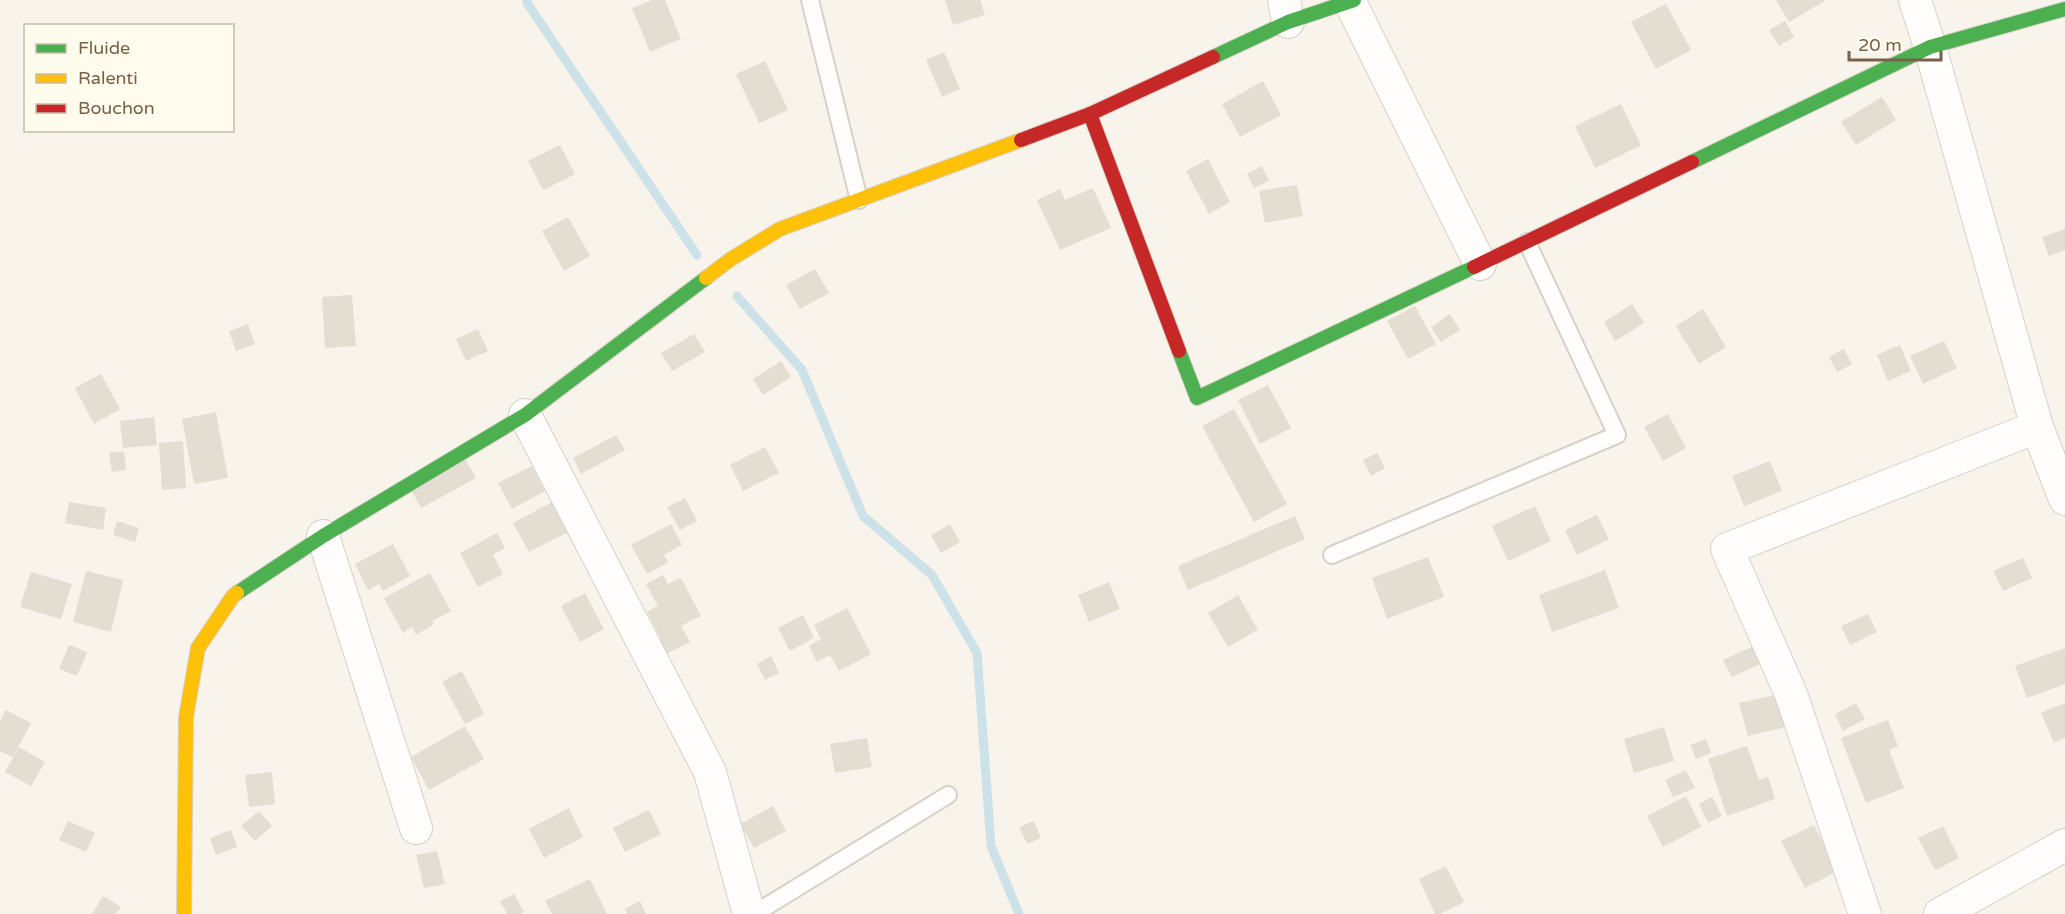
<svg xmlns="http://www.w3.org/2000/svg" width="2065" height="914" font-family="'Varela Round',sans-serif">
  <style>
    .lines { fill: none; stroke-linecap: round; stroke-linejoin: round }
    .stream { stroke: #cde1e8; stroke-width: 9 }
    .building { fill: #e4ddd2 }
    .lane-casing { stroke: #d7d1c9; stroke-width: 20 }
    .street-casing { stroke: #d7d1c9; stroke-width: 34 }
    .fast-casing { stroke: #d6d0c6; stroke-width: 16 }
    .slow-casing { stroke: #d6d0c6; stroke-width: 16 }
    .jam-casing { stroke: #d6d0c6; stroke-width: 16 }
    .lane { stroke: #fefdfc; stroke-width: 16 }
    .street { stroke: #fefdfc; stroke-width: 32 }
    .fast { stroke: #4caf50; stroke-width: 14 }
    .slow { stroke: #ffc107; stroke-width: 14 }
    .jam { stroke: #c62828; stroke-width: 14 }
  </style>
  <rect width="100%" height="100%" fill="#f8f4eb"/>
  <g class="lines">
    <g class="stream">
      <path d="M527,0V3L697,255"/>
      <path d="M737,296L802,370L863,516L932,575L977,653L991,846L1019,914"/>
    </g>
  </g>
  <g class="building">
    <path d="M652,0H665L681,39L650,52L632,8Z"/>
    <path d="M945,0H980L985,15L953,25Z"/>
    <path d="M1776,0H1826L1789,22Z"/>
    <path d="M1666,4L1691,50L1656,69L1631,22Z"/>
    <path d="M1785,21L1794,37L1779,46L1769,30Z"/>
    <path d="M944,52L960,89L942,97L926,60Z"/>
    <path d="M765,61L788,110L759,123L736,74Z"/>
    <path d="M1263,81L1281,115L1240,137L1222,104Z"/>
    <path d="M1882,97L1896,120L1856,145L1841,122Z"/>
    <path d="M1621,104L1641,145L1595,168L1575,126Z"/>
    <path d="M560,145L575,174L543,190L528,161Z"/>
    <path d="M1208,159L1230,202L1209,214L1186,171Z"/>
    <path d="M1262,166L1269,181L1254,188L1247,174Z"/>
    <path d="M1297,185L1303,216L1265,223L1259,191Z"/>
    <path d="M1093,188L1111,228L1060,250L1037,200L1060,189L1065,200Z"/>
    <path d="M568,217L590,256L564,271L542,231Z"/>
    <path d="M2065,229V250L2049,256L2042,237Z"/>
    <path d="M815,269L829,293L800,309L786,285Z"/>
    <path d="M352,295L356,346L325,348L322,297Z"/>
    <path d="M1632,304L1644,323L1615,341L1604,322Z"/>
    <path d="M1415,306L1436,344L1408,359L1387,321Z"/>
    <path d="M1703,309L1726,347L1699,364L1676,326Z"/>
    <path d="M1450,314L1460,330L1441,342L1431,327Z"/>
    <path d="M248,324L255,344L236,351L229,331Z"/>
    <path d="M478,329L488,351L466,361L456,339Z"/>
    <path d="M694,334L705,352L672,371L661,353Z"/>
    <path d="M1944,341L1957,368L1923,384L1910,356Z"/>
    <path d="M1900,345L1911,371L1888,381L1877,355Z"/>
    <path d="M1844,349L1852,364L1837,372L1829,357Z"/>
    <path d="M781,361L791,377L763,395L753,379Z"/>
    <path d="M101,374L120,409L94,424L75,388Z"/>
    <path d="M1268,385L1291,428L1260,444L1238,400Z"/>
    <path d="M1234,409L1287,504L1254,522L1202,426Z"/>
    <path d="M216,412L228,478L194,484L182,419Z"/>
    <path d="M1668,414L1686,448L1663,461L1644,427Z"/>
    <path d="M154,417L157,445L123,448L120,421Z"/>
    <path d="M616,435L625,450L581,474L573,458Z"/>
    <path d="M183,441L186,488L162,490L159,443Z"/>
    <path d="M765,447L779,473L743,491L730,465Z"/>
    <path d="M124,451L126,470L112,472L109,453Z"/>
    <path d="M1377,453L1385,468L1371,476L1363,460Z"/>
    <path d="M464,457L476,478L421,508L409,486Z"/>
    <path d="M1770,461L1782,491L1744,506L1732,476Z"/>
    <path d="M532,466L545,491L512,509L498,483Z"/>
    <path d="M685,498L697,521L680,530L667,507Z"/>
    <path d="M69,502L106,508L103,530L65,523Z"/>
    <path d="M552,502L568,532L529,552L513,523Z"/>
    <path d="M1535,506L1551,541L1508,561L1492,526Z"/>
    <path d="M1597,515L1609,539L1577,555L1565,530Z"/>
    <path d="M1295,516L1305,539L1188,590L1178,566Z"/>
    <path d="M117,521L139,528L135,542L113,535Z"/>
    <path d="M671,524L682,545L664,555L668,562L647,574L631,545Z"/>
    <path d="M950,524L960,542L941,553L931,535Z"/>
    <path d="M497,533L505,548L493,555L503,574L478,587L460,553Z"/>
    <path d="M393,544L410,576L383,591L379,584L368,590L355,564Z"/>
    <path d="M1428,557L1444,597L1387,619L1372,578Z"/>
    <path d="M2023,558L2032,578L2003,591L1993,571Z"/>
    <path d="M1605,570L1619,608L1552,632L1539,595Z"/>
    <path d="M86,571L123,580L111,632L73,622Z"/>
    <path d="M31,572L72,584L61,619L20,607Z"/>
    <path d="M430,573L451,611L432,621L434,624L416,635L412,627L403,633L384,598Z"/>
    <path d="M663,575L668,584L681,578L701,616L681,626L690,642L662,656L654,640L660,637L647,612L658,606L646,584Z"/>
    <path d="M1109,582L1120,609L1089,622L1078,595Z"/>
    <path d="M585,593L604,629L580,642L561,606Z"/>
    <path d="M1238,595L1258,630L1228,647L1208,613Z"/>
    <path d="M847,608L871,654L839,671L830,655L817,662L809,646L821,639L814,625Z"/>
    <path d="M1868,614L1877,632L1850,645L1841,626Z"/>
    <path d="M803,615L814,638L790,651L778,628Z"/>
    <path d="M69,645L87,652L77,676L59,669Z"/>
    <path d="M1756,645L1764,662L1732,677L1723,660Z"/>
    <path d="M2065,648V684L2027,698L2015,666Z"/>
    <path d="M771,656L779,673L765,680L757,664Z"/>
    <path d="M462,671L484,714L465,724L442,682Z"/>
    <path d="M1792,691L1799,724L1748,736L1739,703Z"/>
    <path d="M1856,703L1865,719L1843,731L1835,714Z"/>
    <path d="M2065,703V738L2054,743L2041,713Z"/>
    <path d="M6,710L31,723L13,757L0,751V722Z"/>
    <path d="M1888,720L1898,746L1889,750L1904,788L1866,803L1841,738Z"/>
    <path d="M465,726L484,759L429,790L411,757Z"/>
    <path d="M1664,727L1674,761L1634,773L1624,739Z"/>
    <path d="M867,738L872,767L835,773L830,744Z"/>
    <path d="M1706,739L1711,753L1696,759L1690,745Z"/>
    <path d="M1747,746L1759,780L1768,777L1775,799L1727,816L1708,759Z"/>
    <path d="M19,747L45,762L31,786L5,772Z"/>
    <path d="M1686,770L1695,788L1673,797L1665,780Z"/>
    <path d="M272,772L275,804L249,807L245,775Z"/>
    <path d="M1686,796L1701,827L1663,847L1647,816Z"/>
    <path d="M1712,797L1722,816L1708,823L1699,804Z"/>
    <path d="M773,806L786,831L754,848L740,824Z"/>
    <path d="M569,808L583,837L544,858L529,829Z"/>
    <path d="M649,810L661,834L625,852L613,828Z"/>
    <path d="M259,811L272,826L255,841L241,826Z"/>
    <path d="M68,821L95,833L86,852L59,840Z"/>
    <path d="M1034,821L1041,838L1027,844L1019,827Z"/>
    <path d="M1814,825L1838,871L1805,888L1781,841Z"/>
    <path d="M1943,826L1959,858L1935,870L1918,838Z"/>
    <path d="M231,830L237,847L216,855L210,838Z"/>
    <path d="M437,851L445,884L424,888L416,855Z"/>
    <path d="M1446,866L1464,902L1440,914H1435L1419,879Z"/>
    <path d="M590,879L607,914H552L545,901Z"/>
    <path d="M514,894L524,912L520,914H507L500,901Z"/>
    <path d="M103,896L121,907L116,914H92Z"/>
    <path d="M640,901L646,914H627L625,909Z"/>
  </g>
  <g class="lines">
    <defs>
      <g id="lane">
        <path d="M810,0L859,200"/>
        <path d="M1332,555L1617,435L1527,242"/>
        <path d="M754,914L948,795"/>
      </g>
      <g id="street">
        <path d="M1284,0L1288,22"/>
        <path d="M1915,0L1930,47L2037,427L2065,499"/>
        <path d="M1350,2L1480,264"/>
        <path d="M525,415L710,772L749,914"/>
        <path d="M323,536L416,828"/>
        <path d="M1865,914L1791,694L1727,549L2037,427"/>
        <path d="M1940,914L2065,845"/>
      </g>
      <g id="fast">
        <path d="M1213,57L1288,22L1354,0"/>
        <path d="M1692,162L1930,47L2065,9"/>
        <path d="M1179,351L1197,398L1474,267"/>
        <path d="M237,593L323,536L525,415L706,278"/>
      </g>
      <g id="slow">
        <path d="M706,278L731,259L780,229L1021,140"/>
        <path d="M184,914L186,717L198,648L233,596L237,593"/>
      </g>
      <g id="jam">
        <path d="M1090,114L1179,351"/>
        <path d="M1021,140L1090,114L1213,57"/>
        <path d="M1474,267L1692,162"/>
      </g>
    </defs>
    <use href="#lane" class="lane-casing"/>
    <use href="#street" class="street-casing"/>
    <use href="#fast" class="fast-casing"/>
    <use href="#slow" class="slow-casing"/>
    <use href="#jam" class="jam-casing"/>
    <use href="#lane" class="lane"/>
    <use href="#street" class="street"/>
    <use href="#fast" class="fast"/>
    <use href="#slow" class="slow"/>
    <use href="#jam" class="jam"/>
  </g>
  <rect x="24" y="24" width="210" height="108" fill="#fffbed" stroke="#c8bdac" stroke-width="1.5"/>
  <rect x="36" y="44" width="30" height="9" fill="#4caf50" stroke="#c8bdac" stroke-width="1.5"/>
  <text x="78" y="54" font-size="18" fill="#76614a">Fluide</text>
  <rect x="36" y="74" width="30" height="9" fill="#ffc107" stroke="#c8bdac" stroke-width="1.5"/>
  <text x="78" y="84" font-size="18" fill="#76614a">Ralenti</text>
  <rect x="36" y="104" width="30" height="9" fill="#c62828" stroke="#c8bdac" stroke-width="1.5"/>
  <text x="78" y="114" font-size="18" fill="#76614a">Bouchon</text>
  <path d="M1849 51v9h92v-9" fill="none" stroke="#76614a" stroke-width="3"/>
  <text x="1858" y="51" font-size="18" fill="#76614a" stroke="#fffbed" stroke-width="4.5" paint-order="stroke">20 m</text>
</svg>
